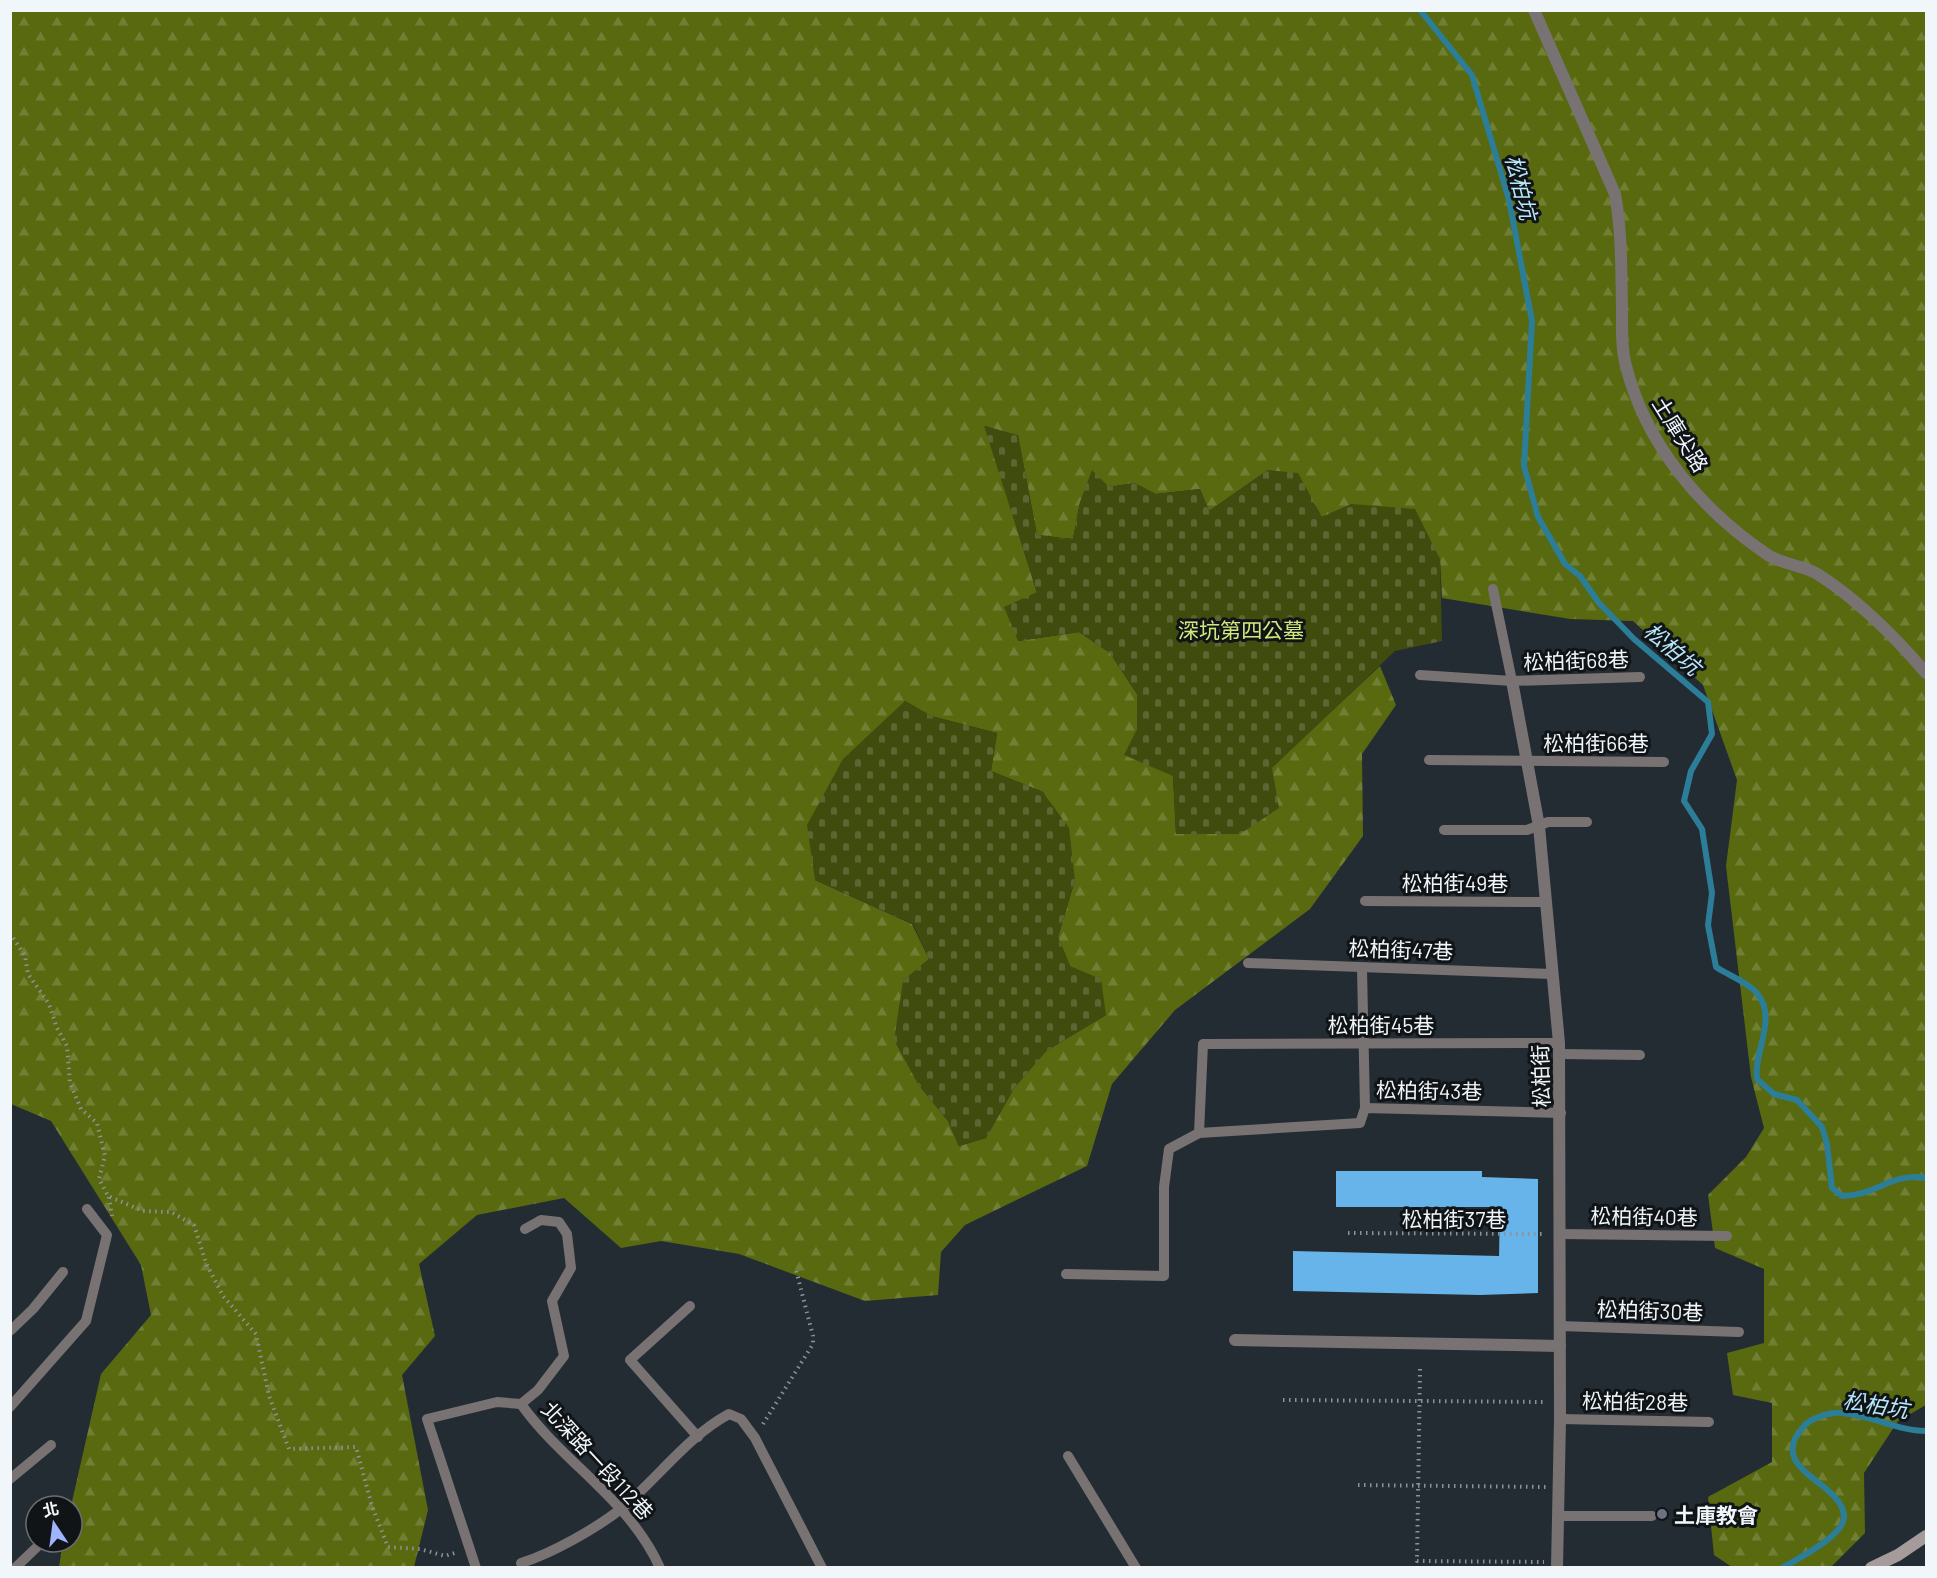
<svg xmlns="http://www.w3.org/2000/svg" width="1937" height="1578" font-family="Barlow,'Noto Sans TC',sans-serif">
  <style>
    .forest { fill: url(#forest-firs); fill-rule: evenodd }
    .cemetery { fill: url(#cemetery-stones) }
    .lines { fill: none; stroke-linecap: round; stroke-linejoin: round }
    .stream { stroke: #2b7d98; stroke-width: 6 }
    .building { fill: #66b4e9 }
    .path { stroke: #8b9398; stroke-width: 4; stroke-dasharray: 1.5 4.5; stroke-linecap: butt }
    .lane { stroke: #797273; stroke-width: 10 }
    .street { stroke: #797273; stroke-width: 12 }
    .secondary { stroke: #a59b9b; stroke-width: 12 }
    .worship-dot { fill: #6b7280; stroke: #101417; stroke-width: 2 }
    .labels { text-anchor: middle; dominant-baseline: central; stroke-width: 6; stroke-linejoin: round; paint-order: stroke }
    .street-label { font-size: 21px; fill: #f0f6fa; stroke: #101417 }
    .park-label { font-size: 21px; fill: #d1ea7b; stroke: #101417 }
    .poi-label { font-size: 21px; font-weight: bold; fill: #f0f6fa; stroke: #101417; text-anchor: start }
    .water-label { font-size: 22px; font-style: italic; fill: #b7e7fa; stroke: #101417 }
  </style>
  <defs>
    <pattern id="forest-firs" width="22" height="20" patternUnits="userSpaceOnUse" patternTransform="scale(1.5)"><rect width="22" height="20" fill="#596910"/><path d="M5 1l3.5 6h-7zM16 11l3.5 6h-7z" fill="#717f34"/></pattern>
    <pattern id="cemetery-stones" width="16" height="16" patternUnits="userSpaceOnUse" patternTransform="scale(1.5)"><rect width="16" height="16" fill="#404b0e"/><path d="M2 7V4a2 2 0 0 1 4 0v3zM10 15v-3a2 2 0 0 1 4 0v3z" fill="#5c6632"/></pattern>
  </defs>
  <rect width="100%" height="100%" fill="#232c33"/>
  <path class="forest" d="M10,11H1926V1405L1898,1421L1864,1473L1865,1533L1831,1567H1732L1714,1555L1708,1497L1772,1462V1403L1733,1395L1727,1353L1764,1343V1269L1715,1248L1708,1195L1746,1157L1764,1128L1751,1077L1726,866L1737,780L1703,685L1633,621L1570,619L1442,598L1440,559L1352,504L1322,517L1268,470L1209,511L1200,489L1156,494L1134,483L1109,487L1080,502L1073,539L1037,535L1018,436L985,426L1037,593L1018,641L1079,632L1110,653L1137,694V730L1173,776L1176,834L1240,833L1271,768L1380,666L1396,705L1362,754L1363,836L1310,909L1175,1010L1112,1084L1087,1166L965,1225L941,1252L938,1295L865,1301L739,1254L661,1241L621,1248L564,1198L477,1215L419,1264L435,1336L402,1375L428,1510L414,1567H59L63,1542H72L71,1506L101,1374L151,1315L141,1265L51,1121L11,1104ZM905,701L931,716L997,733L991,771L1043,792L1075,880L1058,937L1070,966L1106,1015L1046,1051L1014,1088L986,1138L959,1146L948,1121L918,1084L903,981L929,959L912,924L815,880Z"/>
  <g class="cemetery">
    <path d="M984,426L1018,435L1037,535L1073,539L1080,502L1092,470L1109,487L1134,483L1156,494L1200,489L1209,511L1268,470L1298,473L1322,517L1352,504L1415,509L1440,559L1442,641L1395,651L1272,768L1279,808L1240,834H1176L1173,776L1124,755L1137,729V694L1110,653L1079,632L1018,641L1004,607L1037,592Z"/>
    <path d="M905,701L931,716L997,733L991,771L1043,792L1069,828L1075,880L1058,937L1070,966L1101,979L1106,1015L1046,1051L1014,1088L986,1138L959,1146L948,1121L918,1084L894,1040L903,981L929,959L913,924L815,880L807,825L843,759Z"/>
  </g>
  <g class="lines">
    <g class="stream">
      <path d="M1420,10L1472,75L1509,200L1532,321L1524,466L1538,517L1565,564L1580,576L1599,603L1634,639L1708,702L1712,734L1691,771L1684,801L1702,829L1712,893L1708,925L1716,967C1728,975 1747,982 1756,992C1779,1018 1753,1051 1757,1079L1774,1094L1797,1100L1822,1127L1827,1144L1832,1188L1842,1196C1876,1196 1891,1172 1926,1178"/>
      <path d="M1782,1568C1797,1559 1844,1536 1844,1517C1844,1482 1763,1470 1804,1426C1811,1418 1830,1412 1842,1413C1871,1415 1897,1431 1926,1431"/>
    </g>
  </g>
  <path class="building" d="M1336,1171H1482V1177L1538,1179V1293L1480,1295L1293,1291V1251L1499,1256L1500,1207H1336Z"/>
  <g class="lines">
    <g class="path">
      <path d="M10,933L25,956L28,974L49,1004L57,1028L67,1046L70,1083L81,1109L97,1123L105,1156L99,1179L108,1196L143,1211L171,1212L194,1225L206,1263L223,1296L256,1334L269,1396L289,1449L356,1447L372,1506L388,1547L420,1549L445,1556L458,1552"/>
      <path d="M109,1197L112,1216"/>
      <path d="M1348,1233L1545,1234"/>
      <path d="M1420,1369L1417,1561L1544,1562"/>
      <path d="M1283,1400L1547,1402"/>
      <path d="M763,1424L813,1344V1336L796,1270"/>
      <path d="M1358,1485L1546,1487"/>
    </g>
    <g class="lane">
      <path d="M1493,589L1512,681"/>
      <path d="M1420,675L1512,681L1640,677"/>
      <path d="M1429,760L1664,762"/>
      <path d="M1444,830H1527L1548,822H1587"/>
      <path d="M1365,901L1544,902"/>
      <path d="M1248,963L1552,974"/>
      <path d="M1362,968L1365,1108"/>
      <path d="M1559,1054L1640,1055"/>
      <path d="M1199,1133L1203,1044L1559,1043"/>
      <path d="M525,1229L541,1220L559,1222L567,1234L571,1268L552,1301L564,1356L538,1390L521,1404C562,1462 630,1500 660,1568"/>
      <path d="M1560,1234L1727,1236"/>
      <path d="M1066,1274L1164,1276V1187L1169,1149L1199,1133L1360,1123L1365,1108L1561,1113"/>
      <path d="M690,1306L630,1360L698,1437"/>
      <path d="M1560,1326L1739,1332"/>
      <path d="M10,1331L33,1309L63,1272"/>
      <path d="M10,1407L86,1321L107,1235L87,1209"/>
      <path d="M1560,1419L1709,1422"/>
      <path d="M1068,1456L1136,1568"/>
      <path d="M10,1479L51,1445"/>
      <path d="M1558,1516H1652"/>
      <path d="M521,1563C551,1554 597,1528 622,1508C658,1478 688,1436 729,1414L741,1419L755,1438L822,1568"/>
      <path d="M15,1568L37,1547"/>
      <path d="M476,1568L427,1419L497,1402L521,1404"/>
    </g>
    <g class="street">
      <path d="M1534,10L1615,194C1622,232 1621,269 1622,307C1622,326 1621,348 1626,366C1646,445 1701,510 1768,555C1783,565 1804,565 1819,575C1858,600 1896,638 1926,673"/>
      <path d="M1512,681L1539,826L1559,1043L1560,1419L1557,1568"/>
      <path d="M1235,1340L1560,1346"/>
    </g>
    <path class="secondary" d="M1871,1568L1898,1555L1926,1536"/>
  </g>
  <circle class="worship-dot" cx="1662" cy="1514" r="6"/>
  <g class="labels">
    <g class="street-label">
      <text transform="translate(1681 434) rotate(58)">土庫尖路</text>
      <text transform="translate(1576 660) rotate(-2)">松柏街68巷</text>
      <text x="1596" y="742">松柏街66巷</text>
      <text x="1455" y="882">松柏街49巷</text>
      <text transform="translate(1401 949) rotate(2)">松柏街47巷</text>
      <text x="1381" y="1024">松柏街45巷</text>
      <text transform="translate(1540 1076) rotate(-92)">松柏街</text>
      <text transform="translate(1429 1090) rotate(1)">松柏街43巷</text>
      <text transform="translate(1644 1216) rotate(1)">松柏街40巷</text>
      <text x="1454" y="1218">松柏街37巷</text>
      <text transform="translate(1650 1310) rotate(2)">松柏街30巷</text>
      <text transform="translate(1635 1401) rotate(1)">松柏街28巷</text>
      <text transform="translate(598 1460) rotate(47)">北深路一段112巷</text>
    </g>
    <g class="park-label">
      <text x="1241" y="629">深坑第四公墓</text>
    </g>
    <g class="poi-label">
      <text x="1674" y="1514">土庫教會</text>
    </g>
    <g class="water-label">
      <text transform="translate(1522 187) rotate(76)">松柏坑</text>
      <text transform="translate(1673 648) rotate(41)">松柏坑</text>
      <text transform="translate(1876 1404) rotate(9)">松柏坑</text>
    </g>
  </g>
  <rect width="1937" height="1578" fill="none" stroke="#f0f6fa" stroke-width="24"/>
  <g transform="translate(54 1524) rotate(347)"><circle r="28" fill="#101417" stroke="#6a6e72" stroke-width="1.5"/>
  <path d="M0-4.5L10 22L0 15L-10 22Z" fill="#a0b3fd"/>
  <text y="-9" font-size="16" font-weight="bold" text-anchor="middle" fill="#f0f6fa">北</text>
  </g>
</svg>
